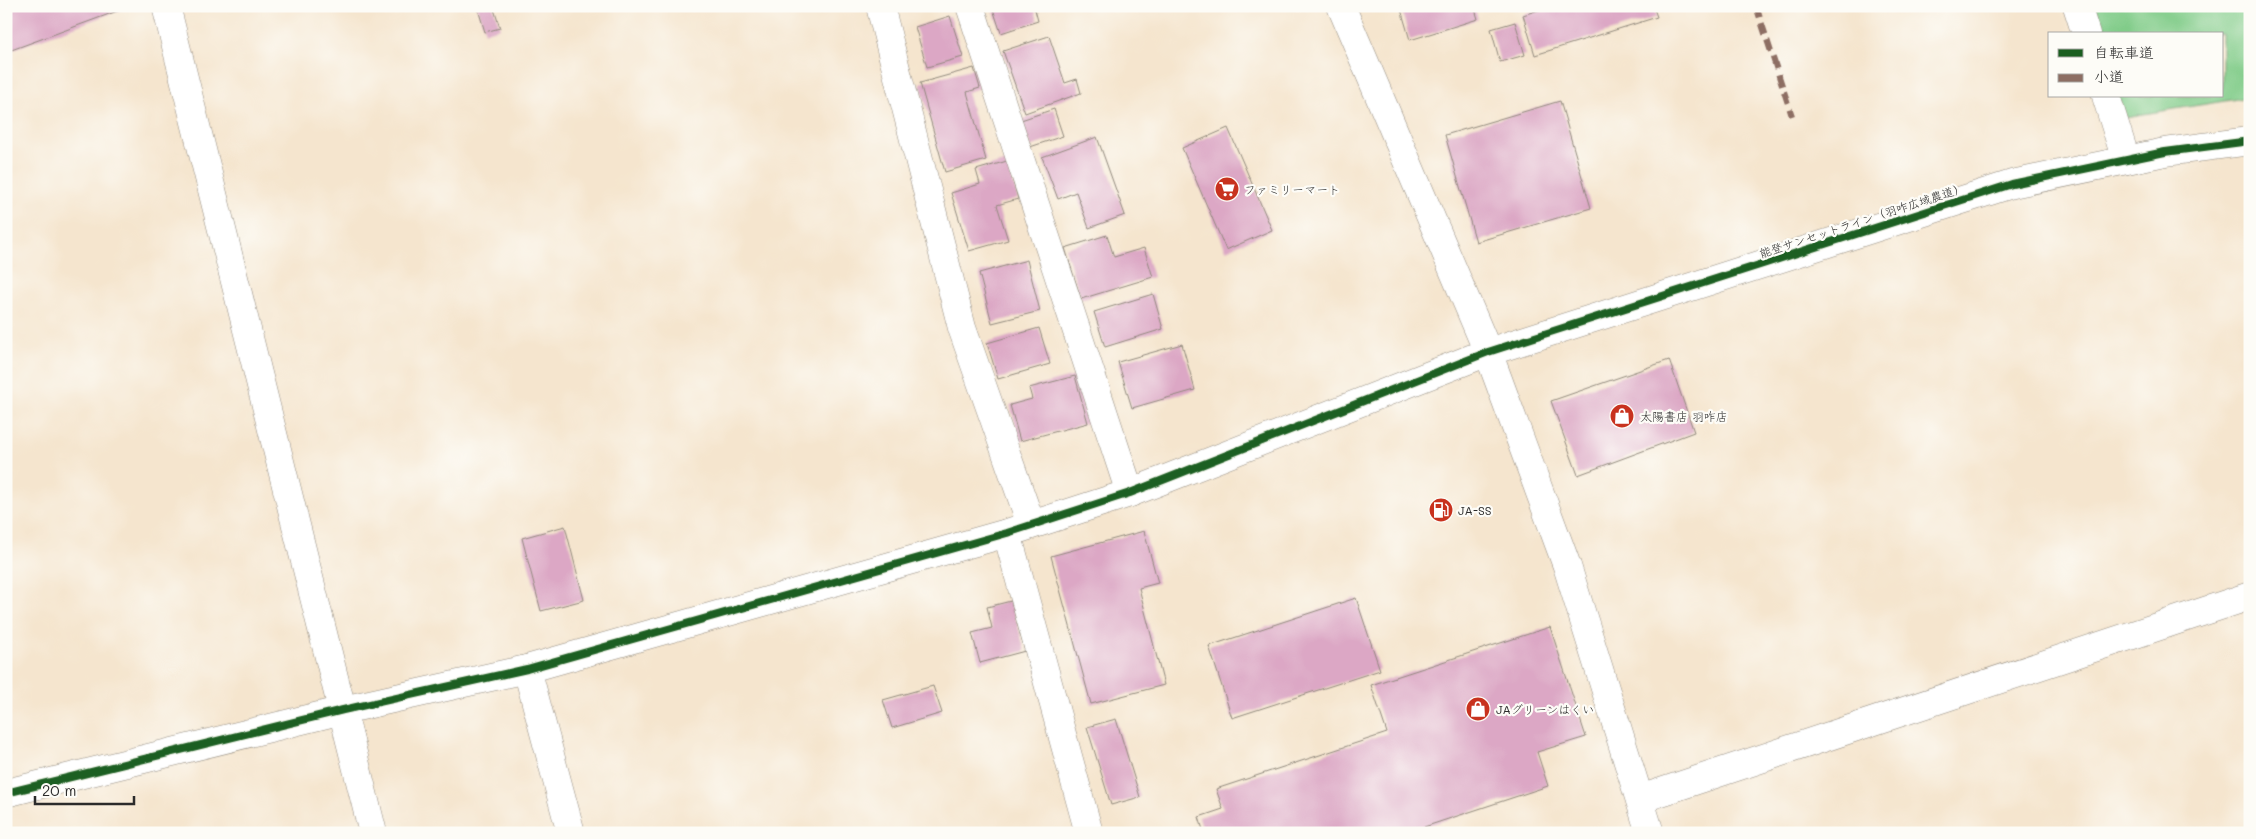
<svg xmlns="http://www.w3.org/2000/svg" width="2256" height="839" font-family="Mali,'Klee One',sans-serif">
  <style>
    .park { fill: #81cc89; stroke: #567c5a }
    .building { fill: #dca7c5 }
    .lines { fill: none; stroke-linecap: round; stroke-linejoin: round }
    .minor-casing { stroke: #90887c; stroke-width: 29 }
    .tertiary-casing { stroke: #90887c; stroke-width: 29 }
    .minor { stroke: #fff; stroke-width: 28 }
    .tertiary { stroke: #fff; stroke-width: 28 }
    .quiet { stroke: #8d6e63; stroke-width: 6; stroke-dasharray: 12 6; stroke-linecap: butt }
    .cycleway-casing { stroke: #fdfcf7; stroke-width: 11 }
    .cycleway { stroke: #1b5e20; stroke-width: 8 }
    .labels { text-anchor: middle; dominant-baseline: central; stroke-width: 4.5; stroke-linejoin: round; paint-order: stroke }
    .poi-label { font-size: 12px; fill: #2b2b2b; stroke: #fdfcf7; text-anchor: start }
    .street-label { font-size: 12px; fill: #2b2b2b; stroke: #fdfcf7 }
  </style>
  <rect width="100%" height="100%" fill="#fdfcf7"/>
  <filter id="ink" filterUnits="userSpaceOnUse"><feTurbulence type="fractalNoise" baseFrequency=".02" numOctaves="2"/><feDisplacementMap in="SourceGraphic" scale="10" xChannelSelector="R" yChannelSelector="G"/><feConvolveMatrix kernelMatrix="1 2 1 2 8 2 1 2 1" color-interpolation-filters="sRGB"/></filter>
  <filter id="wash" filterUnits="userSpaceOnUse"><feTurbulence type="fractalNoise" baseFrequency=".0096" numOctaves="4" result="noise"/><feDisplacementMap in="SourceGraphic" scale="20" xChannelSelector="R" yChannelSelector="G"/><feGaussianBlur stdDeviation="1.12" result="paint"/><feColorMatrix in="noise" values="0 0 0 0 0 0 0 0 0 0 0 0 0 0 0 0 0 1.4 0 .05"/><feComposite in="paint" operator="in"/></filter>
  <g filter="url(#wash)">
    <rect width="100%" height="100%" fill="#f5e5ce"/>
    <path class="park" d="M2089,6H2250V97L2125,117L2119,96H2222V34H2098Z"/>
    <g id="blocks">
      <g class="building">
        <path d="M6,6H131L6,52Z"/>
        <path d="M477,6H493L500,28L485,32Z"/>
        <path d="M992,6H1034L1038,21L1001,33Z"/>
        <path d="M1400,6H1474L1478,19L1410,40Z"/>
        <path d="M1551,6H1653L1657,17L1535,55L1523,15Z"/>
        <path d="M950,16L963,57L927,67L915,27Z"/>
        <path d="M1515,22L1525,55L1500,62L1491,29Z"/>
        <path d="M1049,36L1065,83L1077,79L1081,93L1025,113L1003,51Z"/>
        <path d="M974,68L980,88L967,92L986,160L945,172L920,83Z"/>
        <path d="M1560,101L1591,208L1476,242L1445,135Z"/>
        <path d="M1054,109L1063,136L1030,147L1021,120Z"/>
        <path d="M1228,128L1272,230L1226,250L1182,148Z"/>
        <path d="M1097,137L1125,215L1089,228L1076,192L1058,199L1042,157Z"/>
        <path d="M1007,161L1018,199L997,205L1008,240L969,251L951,193L980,184L976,170Z"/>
        <path d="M1107,235L1114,257L1144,248L1153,277L1081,299L1065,248Z"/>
        <path d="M1027,260L1040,311L992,323L979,273Z"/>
        <path d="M1153,294L1163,329L1105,347L1094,312Z"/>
        <path d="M1039,328L1050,364L998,379L987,343Z"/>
        <path d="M1182,344L1195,390L1132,408L1118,362Z"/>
        <path d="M1669,360L1694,432L1578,475L1551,401Z"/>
        <path d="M1075,376L1088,423L1020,441L1010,405L1032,399L1029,388Z"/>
        <path d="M565,526L584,600L541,611L522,538Z"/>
        <path d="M1144,531L1158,583L1139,588L1164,685L1091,704L1051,556Z"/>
        <path d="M1356,598L1380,670L1232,718L1209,646Z"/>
        <path d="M1011,601L1025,651L980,663L972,633L992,628L987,607Z"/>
        <path d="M1550,627L1586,737L1537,752L1548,786L1406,833H1204L1199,817L1223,809L1216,789L1387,733L1371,685Z"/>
        <path d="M933,686L942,713L892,728L883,700Z"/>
        <path d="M1116,719L1140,797L1111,805L1087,727Z"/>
      </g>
    </g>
  </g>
  <g filter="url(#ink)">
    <use href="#blocks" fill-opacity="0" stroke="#90887c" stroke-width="1"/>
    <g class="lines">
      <defs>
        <g id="minor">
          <path d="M166,6L373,833"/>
          <path d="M880,6L962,328L1031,524"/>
          <path d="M970,6L1130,493"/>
          <path d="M2077,6L2086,34"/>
          <path d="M2106,96L2126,160"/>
          <path d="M1007,533L1089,833"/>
          <path d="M1640,799L2250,596"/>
        </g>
        <g id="tertiary">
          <path d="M1341,6L1488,352L1567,566L1650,833"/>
          <path d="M527,669L571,833"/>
          <path d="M6,793L343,710L527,669L1007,533L1130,493L1488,352L2012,184L2165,152L2250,141"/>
        </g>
      </defs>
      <use href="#minor" class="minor-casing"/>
      <use href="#tertiary" class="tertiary-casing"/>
      <use href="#minor" class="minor"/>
      <use href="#tertiary" class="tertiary"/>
      <path class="quiet" d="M1756,6L1792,116"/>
      <defs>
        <path id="cycleway" d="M6,793L343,710L527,669L1007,533L1130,493L1488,352L2012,184L2165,152L2250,141"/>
      </defs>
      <use href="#cycleway" class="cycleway-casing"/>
      <use href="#cycleway" class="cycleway"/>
    </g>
  </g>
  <defs>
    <symbol id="supermarket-disc" viewBox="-11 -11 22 22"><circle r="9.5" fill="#c8321e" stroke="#fdfcf7"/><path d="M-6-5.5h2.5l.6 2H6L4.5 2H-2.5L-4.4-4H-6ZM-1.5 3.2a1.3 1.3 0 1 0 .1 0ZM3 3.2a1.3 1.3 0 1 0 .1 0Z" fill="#fff"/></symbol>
    <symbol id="shop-disc" viewBox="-11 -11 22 22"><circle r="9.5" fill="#c8321e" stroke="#fdfcf7"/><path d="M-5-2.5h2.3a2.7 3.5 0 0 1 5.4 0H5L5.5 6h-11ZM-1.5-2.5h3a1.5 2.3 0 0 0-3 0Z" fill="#fff"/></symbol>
    <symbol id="fuel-disc" viewBox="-11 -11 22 22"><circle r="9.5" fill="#c8321e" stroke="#fdfcf7"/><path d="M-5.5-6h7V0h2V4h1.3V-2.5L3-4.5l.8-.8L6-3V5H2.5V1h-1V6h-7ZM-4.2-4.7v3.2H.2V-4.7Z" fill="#fff"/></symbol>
  </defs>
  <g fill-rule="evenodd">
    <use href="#supermarket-disc" x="1213" y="175" width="28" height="28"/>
    <use href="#shop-disc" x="1608" y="402" width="28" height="28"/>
    <use href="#fuel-disc" x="1427" y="496" width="28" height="28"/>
    <use href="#shop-disc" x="1464" y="695" width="28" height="28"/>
  </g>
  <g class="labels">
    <g class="poi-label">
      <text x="1244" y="189">ファミリーマート</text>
      <text x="1640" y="416">太陽書店 羽咋店</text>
      <text x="1458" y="510">JA-SS</text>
      <text x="1496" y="709">JAグリーンはくい</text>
    </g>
    <g class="street-label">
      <text transform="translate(1862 220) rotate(-18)">能登サンセットライン（羽咋広域農道）</text>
    </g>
  </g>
  <rect width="2256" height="839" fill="none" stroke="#fdfcf7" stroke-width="25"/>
  <rect x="2048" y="32" width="175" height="65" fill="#fdfcf7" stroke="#a9a8a5"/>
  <rect x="2058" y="49" width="25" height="8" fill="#1b5e20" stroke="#a9a8a5"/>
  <text x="2094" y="58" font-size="15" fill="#2b2b2b">自転車道</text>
  <rect x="2058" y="74" width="25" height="8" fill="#8d6e63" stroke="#a9a8a5"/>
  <text x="2094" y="82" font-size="15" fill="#2b2b2b">小道</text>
  <path d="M35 796v8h99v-8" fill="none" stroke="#2b2b2b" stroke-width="2.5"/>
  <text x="42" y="796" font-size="15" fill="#2b2b2b" stroke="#fdfcf7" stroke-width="4" paint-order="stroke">20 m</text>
</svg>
